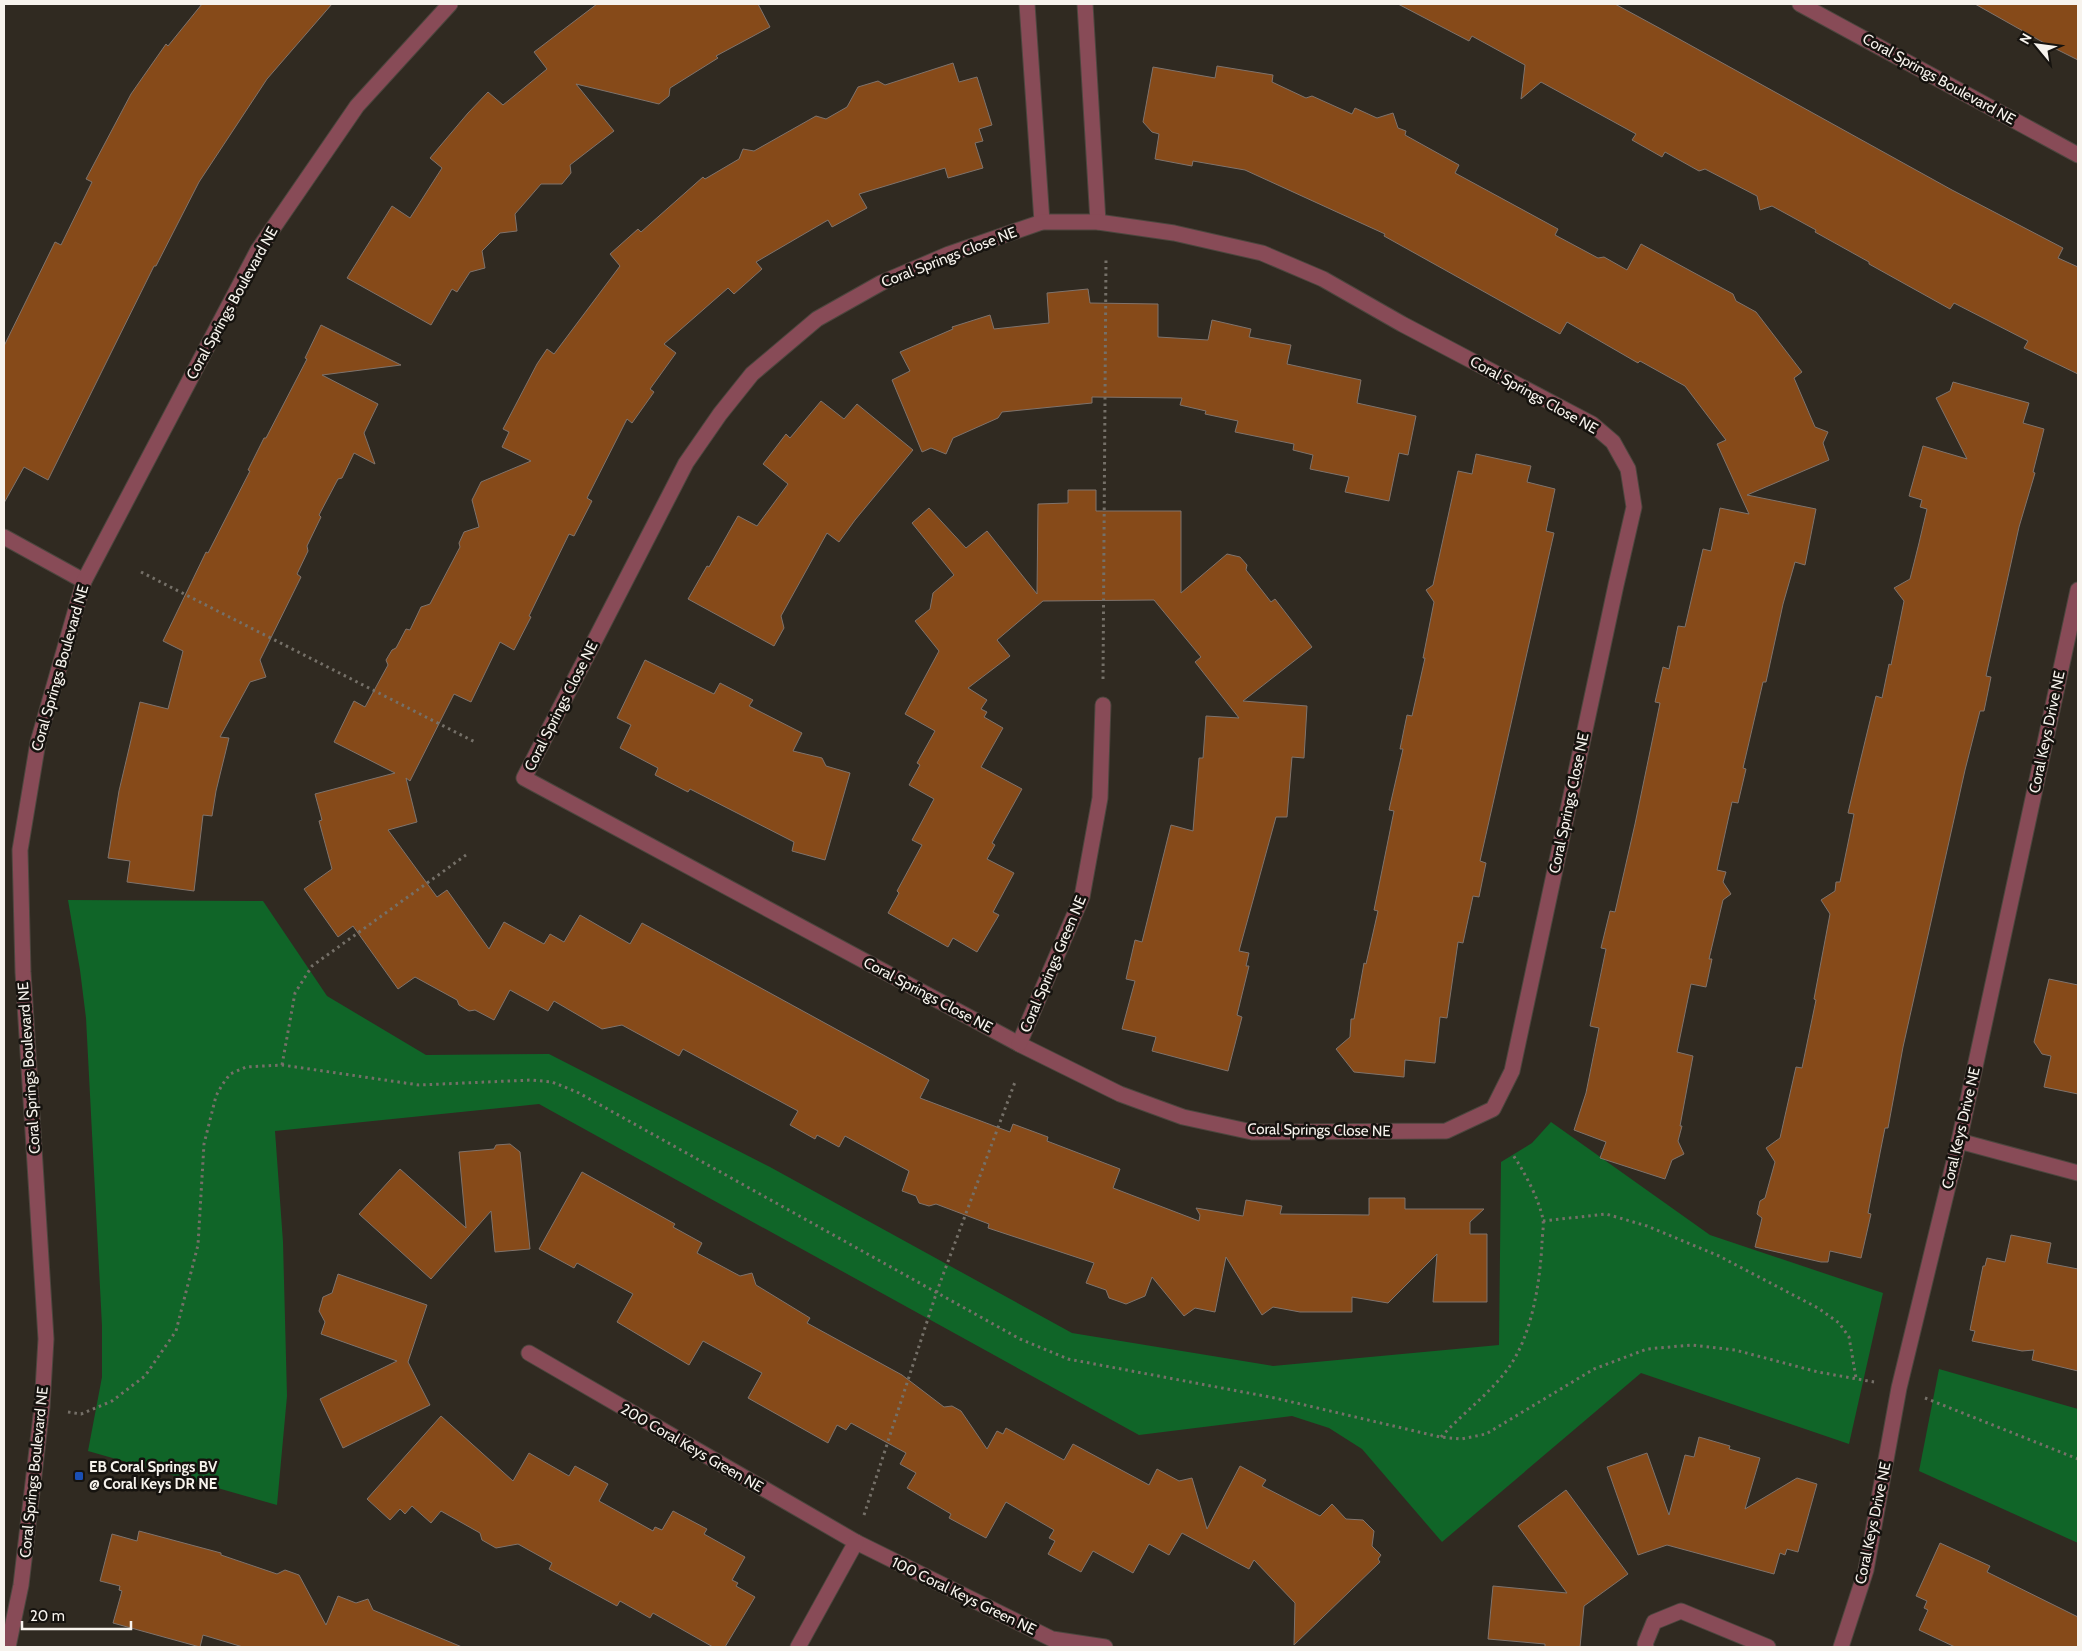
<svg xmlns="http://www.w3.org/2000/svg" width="2082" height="1651" font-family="Cabin,sans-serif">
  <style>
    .green { fill: #106528 }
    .building { fill: #864a19; stroke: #7f736c }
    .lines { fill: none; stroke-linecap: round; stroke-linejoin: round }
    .minor-casing { stroke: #4c463e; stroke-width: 17 }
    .tertiary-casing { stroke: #4c463e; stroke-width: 17 }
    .path { stroke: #757068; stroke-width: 3; stroke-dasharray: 2.5 4; stroke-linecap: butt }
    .minor { stroke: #884b57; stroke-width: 15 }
    .tertiary { stroke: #884b57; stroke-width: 15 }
    .transit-dot { fill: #1a4fb4; stroke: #16130f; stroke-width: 2 }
    .labels { text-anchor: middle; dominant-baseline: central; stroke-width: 5; stroke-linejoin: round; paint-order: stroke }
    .street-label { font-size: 15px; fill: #f7f3ed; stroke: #16130f }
    .poi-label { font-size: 15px; font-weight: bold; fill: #f7f3ed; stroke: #16130f; text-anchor: start }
  </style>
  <rect width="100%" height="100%" fill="#302a21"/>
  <g class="green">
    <path d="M68,900L263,901L327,996L426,1055L549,1054L770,1167L1072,1333L1273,1366L1499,1345L1501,1162L1532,1143L1551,1122L1710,1235L1883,1293L1849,1444L1641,1373L1442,1542L1362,1449L1329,1428L1292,1416L1139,1435L539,1104L275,1131L283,1242L287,1396L277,1505L88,1451L102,1377V1326L86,1018L80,970Z"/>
    <path d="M1939,1369L2078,1409V1543L1919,1471Z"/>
  </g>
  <g class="building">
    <path d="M202,4H332L267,79L199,182L156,266H154L48,480L24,467L4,503V346L55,242L61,245L92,182L86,179L131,94L166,44L168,46Z"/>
    <path d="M597,4H758L770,27L716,56L718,58L670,88L669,96L659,104L576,84L614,131L570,165L571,173L562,184H541L515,214L517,231L500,233L482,251L485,268L470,272L457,292L452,289L431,325L347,278L392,206L410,218L442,168L430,158L468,113L488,92L503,105L547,69L534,52Z"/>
    <path d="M1398,4H1615L1661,29L1952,190L2063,248L2058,258L2078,267V374L2024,348L2028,341L1954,303L1950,309L1869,264V262L1815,232L1816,230L1772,206L1760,210L1757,196L1705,169L1699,171L1665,152L1662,157L1632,140L1636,134L1541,82L1521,99L1525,65L1472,36L1469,41Z"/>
    <path d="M1975,4H2078V60L2046,44Z"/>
    <path d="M953,63L959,82L977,77L992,125L979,129L983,141L975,143L983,168L948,178L945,168L859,194L867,208L832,227L828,220L756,262L762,269L734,294L728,288L664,344L676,353L650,389L654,392L632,423L627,419L587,498L592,501L574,536L569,534L529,616L531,617L514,650L500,642L471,702L454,694L410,781L406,778L417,822L388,830L437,897L447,890L489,949L504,922L544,944L550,934L564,942L580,915L630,944L642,923L929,1080L920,1098L1010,1132L1013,1124L1048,1137L1047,1141L1120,1169L1113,1188L1199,1221L1200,1215L1196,1208L1243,1216L1246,1200L1282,1206L1280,1214L1369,1215V1198H1405V1209H1484L1470,1222V1234H1487V1302H1433L1437,1254L1388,1303L1352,1297V1312H1300L1273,1307L1262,1315L1226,1257L1215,1312L1195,1308L1184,1316L1152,1277L1145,1296L1126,1304L1109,1298L1106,1290L1086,1283L1094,1263L988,1228L989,1224L936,1204L929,1206L919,1203L916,1196L902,1191L909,1171L845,1136L839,1147L817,1135L815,1139L790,1125L798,1111L683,1049L679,1056L622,1025L602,1029L554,1001L548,1011L510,990L494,1020L475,1010L469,1011L459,1005L457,1000L415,977L398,989L353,926L338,937L304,889L332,869L319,821L322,820L315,794L395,773L334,742L354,701L365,707L388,665L386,660L392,650L396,648L406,629L410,630L421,607L430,604L460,547L459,543L464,532L479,527L472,500L481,482L531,461L502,447L509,432L503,429L537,364L547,349L554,354L620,266L610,254L638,229L641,232L703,177L705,179L739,159L743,149L754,151L816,116L826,119L847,107L858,87L878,81L885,85Z"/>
    <path d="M1217,66L1273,75L1272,82L1306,98L1312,96L1352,114L1355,108L1377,118L1393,113L1398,128L1406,131L1405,135L1459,165L1455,173L1558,229L1555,235L1598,258L1604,257L1627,270L1641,244L1733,294L1736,301L1756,312L1802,372L1794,378L1815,427L1828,432L1823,443L1829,460L1747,495L1816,509L1805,565L1795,562L1783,604L1766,682H1763L1743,768L1746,769L1738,803L1732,802L1717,870L1726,872L1723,882L1731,894L1723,900L1709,959H1712L1706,987L1691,984L1677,1052L1693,1056L1680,1126H1682L1678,1141L1684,1154L1672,1160L1665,1179L1600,1158L1606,1142L1574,1130L1586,1093L1599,1028L1590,1026L1606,949L1601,948L1610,911L1615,912L1635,824L1660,703L1655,702L1663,667L1669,669L1678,626L1685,627L1703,549L1711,551L1720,508L1749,514L1717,444L1726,440L1685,386L1640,361L1638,363L1567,322L1560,334L1384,236L1385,234L1245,170L1193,161L1192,166L1155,159L1159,134L1152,132L1143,122L1153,67L1215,78Z"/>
    <path d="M1088,289L1090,303L1158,304V337L1208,340L1212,320L1251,329L1249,337L1291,345L1287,364L1361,380L1357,403L1416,416L1408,455L1399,453L1389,501L1345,492L1349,477L1310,469L1313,455L1293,450L1294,444L1235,432L1238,421L1205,414L1206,411L1180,405L1182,398L1092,397V403L1002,412L998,418L953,438L946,454L931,448L922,452L892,380L910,371L900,352L953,329L952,327L990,315L994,329L1049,323L1047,293Z"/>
    <path d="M321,325L401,365L322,375L378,404L364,433L375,464L354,453L342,478L338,479L319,515L321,517L307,546L308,551L297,574L301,577L260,660L266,677L250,682L220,737L229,738L216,791L212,816L203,815L194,891L127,882L130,861L108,858L119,791L140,702L168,709L183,651L163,641L206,552L208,553L250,471L248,470L264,438H266L307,359L305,358Z"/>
    <path d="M1953,382L2029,403L2023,423L2044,429L2033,472L2035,473L2019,527L1986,676L1991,677L1984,711H1980L1965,770L1903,1047L1888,1128H1885L1868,1213L1871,1214L1861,1258L1830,1251L1828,1262H1821L1755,1247L1762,1218L1757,1214L1760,1201L1765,1198L1775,1162L1766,1148L1780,1138L1796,1067L1802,1068L1816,1000L1814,999L1830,914L1821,900L1835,891L1836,882H1840L1854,814L1848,813L1861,758L1876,696L1882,698L1889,664L1891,665L1904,601L1894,588L1910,579L1919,543L1927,509L1920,507L1922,500L1909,496L1923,446L1967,459L1936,398L1950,391Z"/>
    <path d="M821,401L844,419L857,404L913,450L855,520L839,542L827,533L781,616L784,628L774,646L688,599L707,566L709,567L738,516L757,526L788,484L763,464L786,434L790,438Z"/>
    <path d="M1476,454L1531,466L1527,482L1555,489L1546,531L1554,533L1480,861L1486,863L1479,897L1473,896L1463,943L1458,942L1447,1018L1440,1017L1435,1063L1405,1060L1404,1077L1354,1072L1336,1049L1350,1037L1351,1019H1354L1364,963L1366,964L1378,911L1374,910L1394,811L1389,810L1403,749H1400L1407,715L1412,716L1425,658H1423L1434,602L1426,590L1433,585L1458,471L1472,474Z"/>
    <path d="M1068,490H1096V511H1181V593L1227,554L1240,557L1247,565L1246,570L1271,602L1275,599L1312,647L1243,701L1307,706L1304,758L1292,757L1287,817H1276L1239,951L1249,953L1246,966H1249L1237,1015L1242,1017L1228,1071L1152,1051L1156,1037L1122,1029L1135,981L1126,979L1135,940L1142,942L1171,825L1193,831L1199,758H1203L1206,716L1239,718L1195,662L1201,657L1154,600L1043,601L997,640L1010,656L968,688L987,700L981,709L987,712L984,717L1003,728L981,767L1022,789L992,843L995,845L987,859L1014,873L993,912L999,915L977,952L953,938L948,947L888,913L899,893L897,891L922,845L912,840L934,799L909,785L920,765L917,763L935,731L905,714L939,651L915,621L930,609L933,593L954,575L912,523L929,508L966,548L987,531L1037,594L1038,504L1068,503Z"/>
    <path d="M645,660L714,694L720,683L753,700L749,706L802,733L793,751L822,758L826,766L850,773L825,860L792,851L794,842L690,789L688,792L655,775L658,768L620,748L631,725L617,718Z"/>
    <path d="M2049,979L2078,985V1094L2044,1087L2051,1056L2042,1054L2034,1042Z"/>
    <path d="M510,1144L520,1152L530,1249L495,1252L491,1211L431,1279L359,1214L400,1169L466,1228L459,1152L494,1149L496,1145Z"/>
    <path d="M582,1172L675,1224L673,1227L702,1243L697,1253L740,1276L752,1273L756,1285L810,1318L807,1323L902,1375L944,1407L952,1406L961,1411L987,1449L997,1431L1003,1434L1006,1428L1064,1460L1073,1444L1149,1485L1157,1469L1179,1481L1192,1478L1207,1529L1240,1466L1266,1480L1262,1486L1320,1516L1332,1504L1346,1519L1363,1520L1374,1531L1372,1546L1381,1555L1378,1559L1380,1562L1294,1645L1295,1603L1254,1560L1249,1569L1182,1533L1169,1555L1149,1544L1133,1573L1093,1551L1081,1572L1048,1554L1055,1541L1049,1538L1054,1530L1006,1502L986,1538L949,1518L951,1514L907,1488L916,1473L900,1464L906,1453L851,1423L846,1430L837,1425L828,1443L748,1398L762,1373L703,1341L689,1365L617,1322L633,1294L577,1263L574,1268L539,1249Z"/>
    <path d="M2011,1235L2051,1243L2047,1263L2078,1269V1371L2032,1360L2034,1350L2022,1351L1972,1341L1975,1331L1970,1330L1983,1266H1985L1987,1258L2005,1262Z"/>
    <path d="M338,1274L427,1305L408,1362L430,1405L343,1448L320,1399L397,1361L321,1334L325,1322L319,1311L323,1297L332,1293Z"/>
    <path d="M441,1416L513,1481L529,1453L569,1476L575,1466L608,1484L599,1501L653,1531L655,1527L662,1530L673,1511L707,1529L704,1534L745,1557L732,1580L738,1583L736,1586L755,1597L725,1647H713L653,1613L650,1618L620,1601L617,1606L549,1569L552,1563L518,1544L496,1548L482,1540L480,1533L441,1511L431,1523L412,1506L405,1514L400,1509L390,1520L367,1499Z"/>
    <path d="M1699,1437L1730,1446L1729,1449L1760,1458L1745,1509L1797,1478L1817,1484L1798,1552L1787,1549L1785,1555L1780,1553L1774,1574L1667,1545L1638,1555L1607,1467L1647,1453L1669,1515L1685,1455L1694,1457Z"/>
    <path d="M1566,1490L1628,1574L1584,1606L1580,1647H1545V1644L1488,1639L1493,1586L1567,1593L1518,1526Z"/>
    <path d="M139,1531L221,1553V1555L277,1574L285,1570L299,1575L326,1625L338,1596L356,1603L368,1599L373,1610L462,1647H243L203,1635L200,1647L113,1623L122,1591L119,1590L120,1586L100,1581L112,1534L137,1541Z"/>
    <path d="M1940,1543L1990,1566L1987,1572L2078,1617V1647H1955L1919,1630L1928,1610L1924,1608L1927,1601L1916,1596Z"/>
  </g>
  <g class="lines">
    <defs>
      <g id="minor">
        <path d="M1027,4L1042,222"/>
        <path d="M1085,4L1098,222"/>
        <path d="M1042,222H1098L1174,233L1262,253L1323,279L1402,324L1592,424L1613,442L1628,469L1634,507L1616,585L1512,1071L1493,1109L1446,1131L1252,1132L1183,1117L1120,1094L1019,1044L524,778L686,463L720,414L752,374L817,319L881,283L949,254Z"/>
        <path d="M4,537L84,581"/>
        <path d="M1019,1044L1082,897L1100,798L1103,705"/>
        <path d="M1959,1141L2078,1173"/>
        <path d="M529,1353L856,1542L1052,1639L1105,1647"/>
        <path d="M798,1647L856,1542"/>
        <path d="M1646,1647L1645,1644L1654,1622L1681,1611L1768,1647"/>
        <path d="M1841,1647L1866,1570L1899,1388L1959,1141L2078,590"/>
      </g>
      <g id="tertiary">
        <path d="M1800,4L2078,155"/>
        <path d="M8,1647L21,1585L42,1407L46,1339L23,972L20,850L38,742L84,581L258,250L357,106L450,4"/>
      </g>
    </defs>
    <use href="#minor" class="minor-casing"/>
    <use href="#tertiary" class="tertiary-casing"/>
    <g class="path">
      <path d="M141,572L475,742"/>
      <path d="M1103,679L1106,259"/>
      <path d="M282,1065L295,993L312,966L466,855"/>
      <path d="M1543,1221L1606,1214L1647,1226L1719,1256L1818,1308L1839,1323L1849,1337L1856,1378"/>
      <path d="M1925,1398L2078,1459"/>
      <path d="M68,1412L81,1414L112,1401L145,1376L176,1331L198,1245L204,1144L216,1096L222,1085L230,1074L246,1067L282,1065L419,1085L532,1080L552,1082L577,1092L1020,1339L1068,1359L1275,1398L1440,1437L1461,1439L1486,1434L1594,1369L1647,1349L1692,1345L1735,1350L1818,1372L1874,1382"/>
      <path d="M1441,1437C1462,1414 1488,1395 1507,1370C1532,1337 1540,1282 1542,1243C1542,1236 1544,1227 1543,1220C1540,1201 1524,1171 1513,1155"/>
      <path d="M864,1515L937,1291L1015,1082"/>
    </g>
    <use href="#minor" class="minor"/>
    <use href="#tertiary" class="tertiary"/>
  </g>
  <rect class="transit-dot" x="74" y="1471" width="10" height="10" rx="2.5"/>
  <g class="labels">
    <g class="street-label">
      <text transform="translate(1939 79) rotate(29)">Coral Springs Boulevard NE</text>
      <text transform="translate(949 257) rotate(-21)">Coral Springs Close NE</text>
      <text transform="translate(232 303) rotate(-61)">Coral Springs Boulevard NE</text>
      <text transform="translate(1534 395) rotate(29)">Coral Springs Close NE</text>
      <text transform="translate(60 668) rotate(-74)">Coral Springs Boulevard NE</text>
      <text transform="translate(561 706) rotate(-63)">Coral Springs Close NE</text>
      <text transform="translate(2047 732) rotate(-78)">Coral Keys Drive NE</text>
      <text transform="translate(1569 803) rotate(-78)">Coral Springs Close NE</text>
      <text transform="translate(1053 964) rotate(-67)">Coral Springs Green NE</text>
      <text transform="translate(928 995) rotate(28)">Coral Springs Close NE</text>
      <text transform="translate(29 1068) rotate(-94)">Coral Springs Boulevard NE</text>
      <text transform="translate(1961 1128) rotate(-77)">Coral Keys Drive NE</text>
      <text transform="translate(1319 1130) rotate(1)">Coral Springs Close NE</text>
      <text transform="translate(692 1448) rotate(30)">200 Coral Keys Green NE</text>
      <text transform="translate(34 1472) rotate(-84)">Coral Springs Boulevard NE</text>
      <text transform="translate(1873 1523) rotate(-78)">Coral Keys Drive NE</text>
      <text transform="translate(964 1596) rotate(26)">100 Coral Keys Green NE</text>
    </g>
    <g class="poi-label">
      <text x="89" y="1467">EB Coral Springs BV<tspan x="89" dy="17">@ Coral Keys DR NE</tspan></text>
    </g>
  </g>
  <rect width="2082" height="1651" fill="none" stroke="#f7f3ed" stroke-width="10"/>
  <g transform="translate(2037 45) rotate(299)" stroke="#16130f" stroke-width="4" paint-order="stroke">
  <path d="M0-4L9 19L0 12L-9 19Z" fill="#f7f3ed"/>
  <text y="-8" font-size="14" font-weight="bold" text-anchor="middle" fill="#f7f3ed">N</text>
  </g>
  <path d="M22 1621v8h109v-8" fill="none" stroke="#f7f3ed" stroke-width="2.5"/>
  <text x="30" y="1621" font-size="15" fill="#f7f3ed" stroke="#16130f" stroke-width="4" paint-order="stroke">20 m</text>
</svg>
